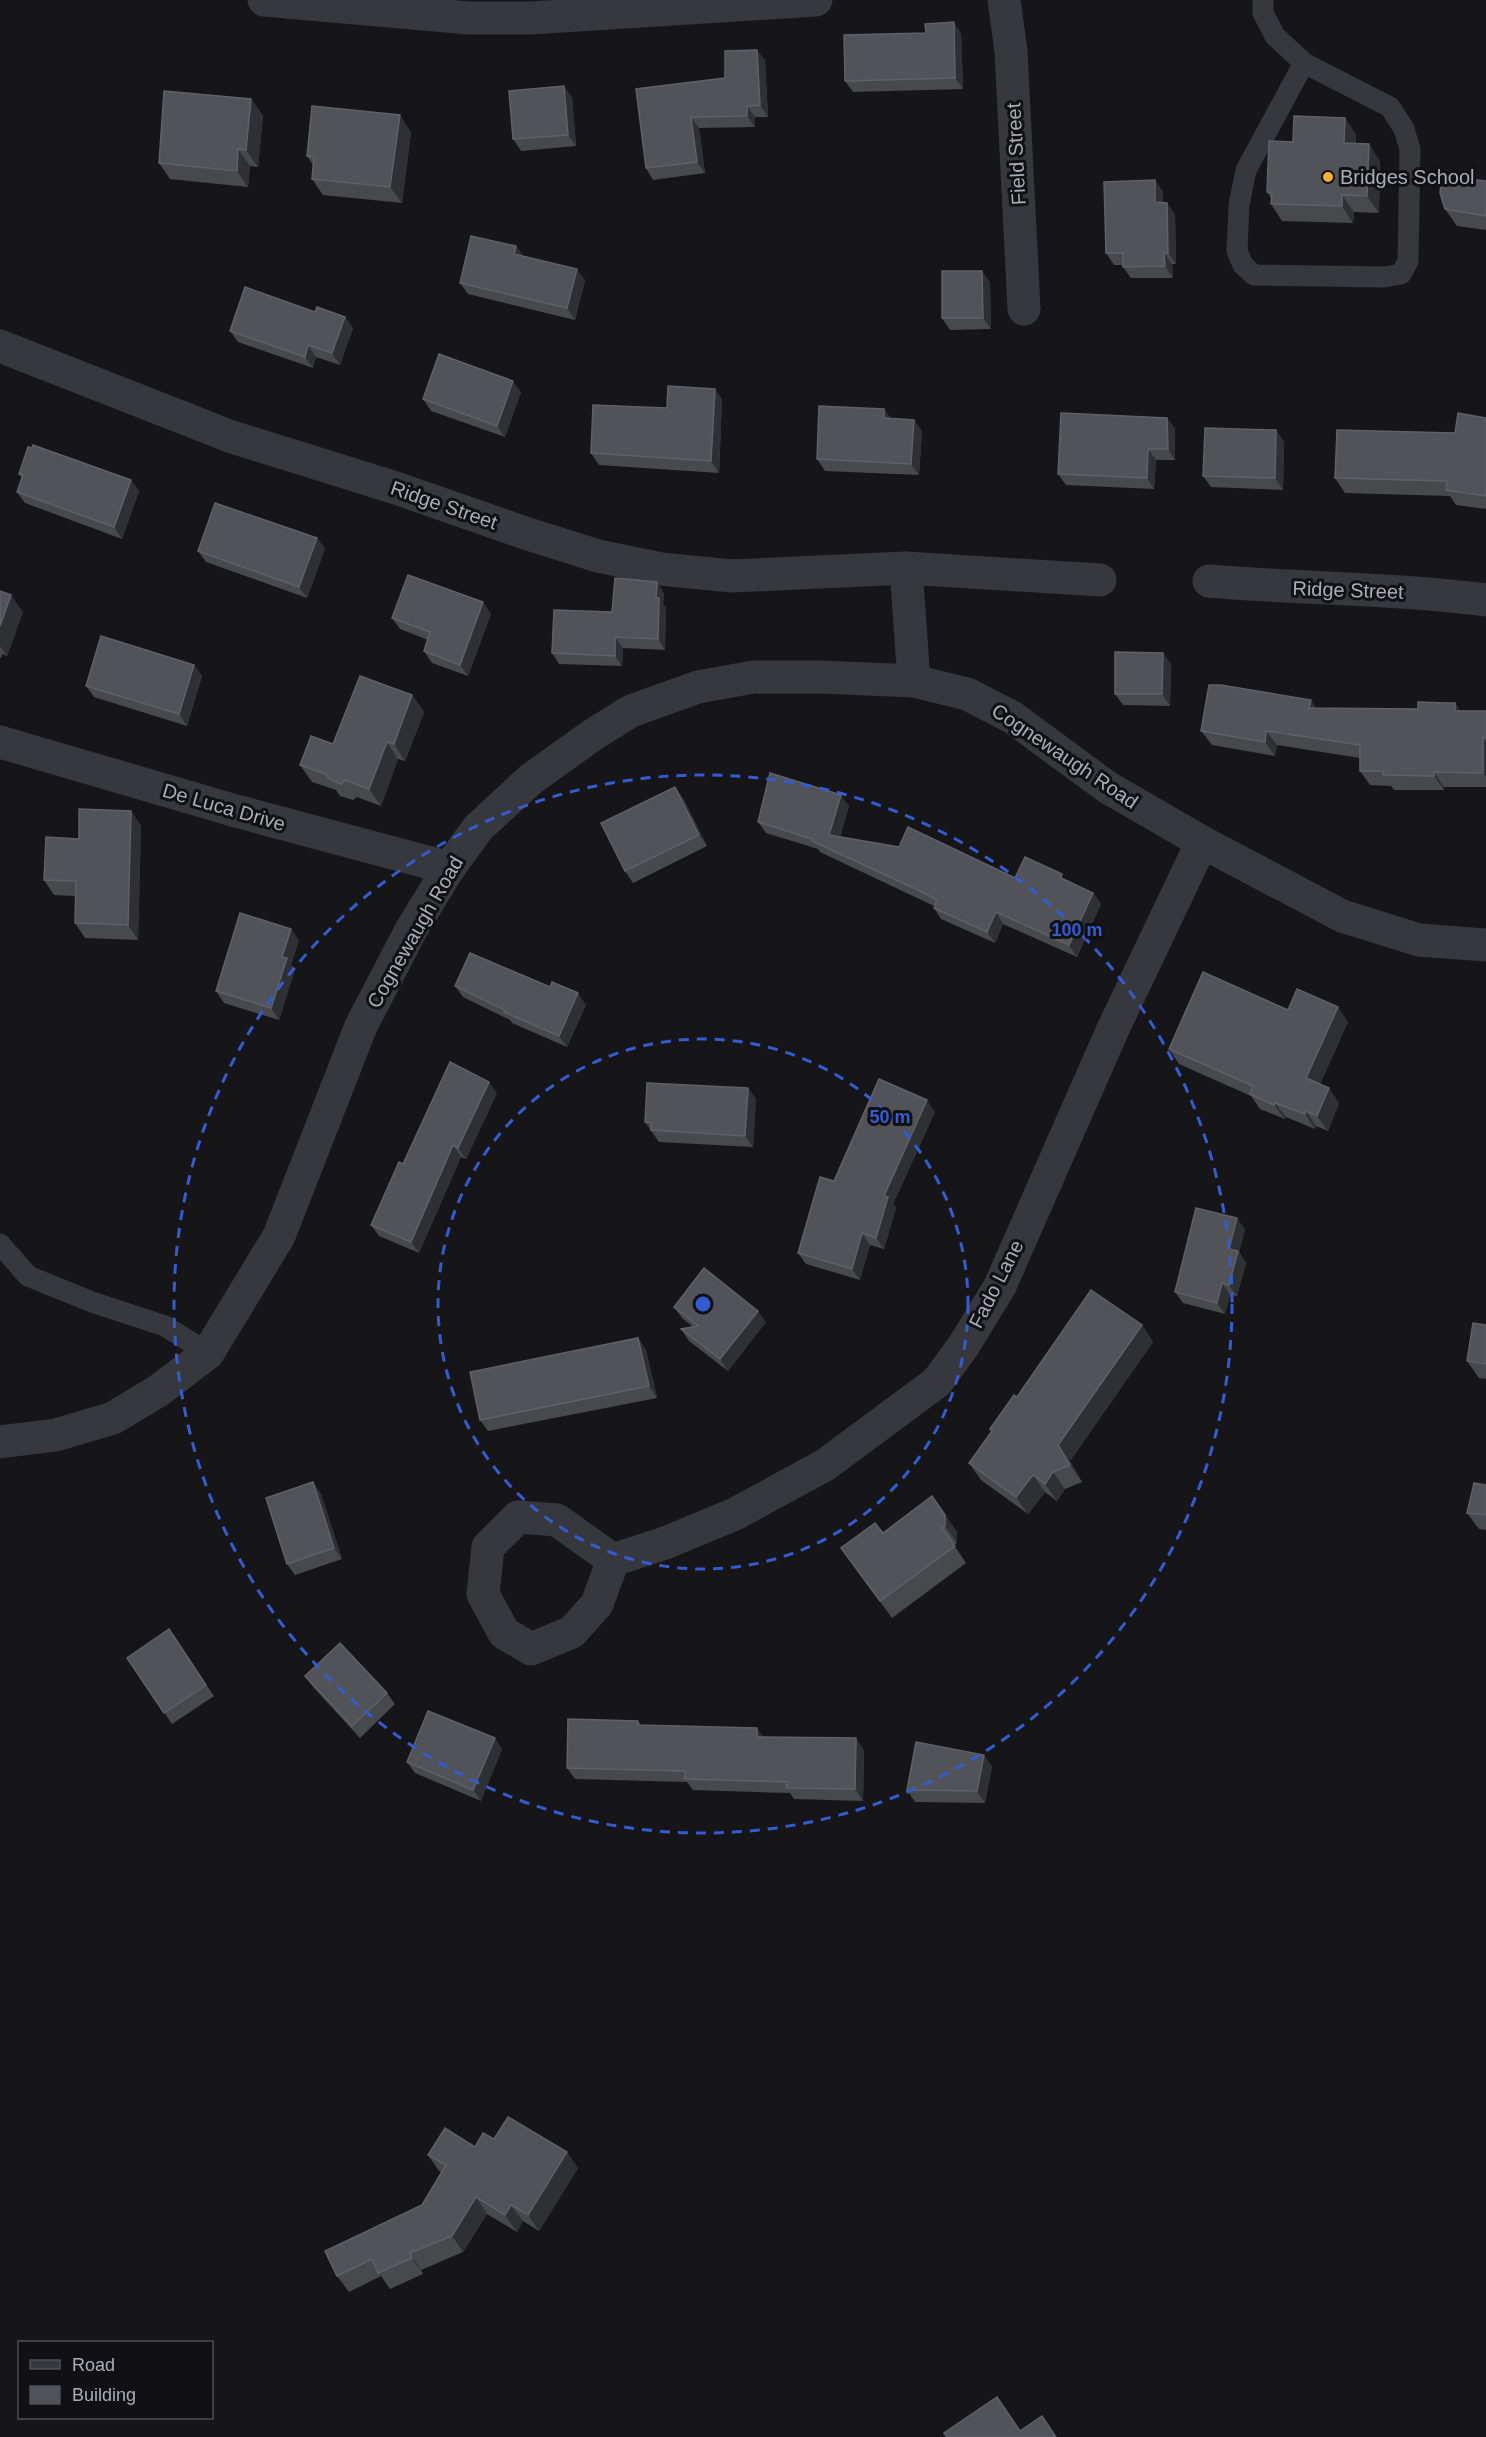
<svg xmlns="http://www.w3.org/2000/svg" width="1486" height="2437" font-family="Arial,sans-serif">
  <style>
    .lines { fill: none; stroke-linecap: round; stroke-linejoin: round }
    .service { stroke: #37383d; stroke-width: 21 }
    .minor { stroke: #37383d; stroke-width: 33 }
    .tertiary { stroke: #37383d; stroke-width: 33 }
    .wall { fill: #47494d }
    .shaded-wall { fill: #2f3033 }
    .building { fill: #525359; stroke: #5f6168; stroke-width: 1.5 }
    .ring { fill: none; stroke: #325cd3; stroke-width: 3; stroke-dasharray: 10 8 }
    .poi-dot { fill: #f2b134; stroke: #111113; stroke-width: 2 }
    .labels { text-anchor: middle; dominant-baseline: central; stroke-width: 6; stroke-linejoin: round; paint-order: stroke }
    .street-label { font-size: 20px; fill: #a8adb8; stroke: #111113 }
    .poi-label { font-size: 20px; fill: #a8adb8; stroke: #111113; text-anchor: start }
    .centre { fill: #325cd3; stroke: #111113; stroke-width: 3 }
    .ring-label { font-size: 18px; text-anchor: middle; font-weight: bold; fill: #325cd3; stroke: #111113; stroke-width: 6; stroke-linejoin: round; paint-order: stroke }
  </style>
  <rect width="100%" height="100%" fill="#161618"/>
  <g class="lines">
    <g class="service">
      <path d="M1263,0V13L1275,36L1304,63L1390,107L1404,129L1410,149L1408,261L1401,274L1384,277L1254,275L1243,265L1237,251L1239,205L1246,170L1304,63"/>
      <path d="M0,1244L28,1276L92,1302L165,1326L208,1353"/>
    </g>
    <g class="minor">
      <path d="M1004,0L1011,51L1024,309"/>
      <path d="M0,346L232,437L396,488L525,533L598,556L661,569L732,576L906,568L1100,580"/>
      <path d="M906,568L914,681"/>
      <path d="M1209,581C1301,589 1394,588 1486,600"/>
      <path d="M0,742L236,811L449,868"/>
      <path d="M0,1442L56,1435L113,1418L158,1391L208,1353L279,1236L361,1026L411,930L449,868L478,828L531,779L594,734L631,711L698,687L753,677H822L914,681L967,694L1012,717L1107,787L1202,842L1342,916L1419,940L1486,945"/>
      <path d="M613,1560L557,1520L518,1517L488,1547L483,1594L504,1633L531,1649L572,1632L597,1604L613,1560L665,1543L735,1514L825,1465L937,1382L964,1345L1000,1286L1113,1029L1202,842"/>
    </g>
    <path class="tertiary" d="M264,0L469,18H531L816,0"/>
  </g>
  <g class="wall">
    <path d="M961,33L963,89L853,92L845,81Z"/>
    <path d="M757,50L765,61L768,117H755V127L699,128L705,173L653,180L646,168L725,78Z"/>
    <path d="M572,97L576,146L521,151L513,139Z"/>
    <path d="M251,99L263,116L258,167L250,166L248,187L170,179L159,163Z"/>
    <path d="M1345,118L1356,135V144L1380,161L1379,213L1354,212L1353,223L1282,221L1271,204V198L1267,192L1293,142Z"/>
    <path d="M411,132L402,203L323,195L312,179L313,165L307,156Z"/>
    <path d="M1155,180L1163,192V203L1175,214L1176,264H1172L1173,278H1131L1123,267V265H1114L1106,253Z"/>
    <path d="M1486,181V230L1457,226L1445,209Z"/>
    <path d="M516,246L523,256L585,280L575,320L468,294L460,283Z"/>
    <path d="M990,282L991,329L950,330L942,318Z"/>
    <path d="M315,312L345,317L353,328L340,365L316,357L313,368L238,342L230,331Z"/>
    <path d="M715,389L722,400L719,473L599,465L591,453L667,408Z"/>
    <path d="M521,392L505,437L431,411L423,399Z"/>
    <path d="M884,409L891,419L922,431L919,475L825,471L817,459Z"/>
    <path d="M1167,418L1175,429V460H1156L1154,489L1066,485L1058,474Z"/>
    <path d="M1486,418V509L1456,505L1450,496L1345,493L1335,478L1455,433Z"/>
    <path d="M1276,430L1284,442L1283,490L1211,487L1203,476Z"/>
    <path d="M19,474L131,480L139,491L122,539L25,503L17,492L22,478Z"/>
    <path d="M317,538L325,549L307,598L206,562L198,551Z"/>
    <path d="M0,591L23,612L7,656L2,654L1,658H0Z"/>
    <path d="M664,593L663,604L666,608L665,650L623,648L622,666L559,664L552,653L612,612Z"/>
    <path d="M483,602L491,614L468,676L432,663L424,651L428,640L400,629L392,618Z"/>
    <path d="M1171,664L1170,706L1123,705L1115,694Z"/>
    <path d="M194,665L202,676L187,726L94,697L86,686Z"/>
    <path d="M412,695L424,712L405,761L398,759L381,806L357,797L353,800L340,796L336,790L312,782L300,765Z"/>
    <path d="M1455,703L1460,711H1486V787H1444V790H1394L1391,786L1370,785L1360,771V758L1277,745L1275,756L1212,745L1201,731L1316,708L1418,709Z"/>
    <path d="M683,798L707,846L633,883L625,871Z"/>
    <path d="M849,806L840,837L1015,878L1067,880L1093,893L1101,904L1077,957L1003,924L995,943L941,919L934,908V906L820,852L818,849L766,833L758,822Z"/>
    <path d="M131,811L141,826L138,940L85,938L75,923V896L54,895L44,880L79,839Z"/>
    <path d="M299,940L291,965L295,969L279,1020L224,1003L216,991Z"/>
    <path d="M455,986L586,1005L567,1047L512,1023L510,1020L463,997Z"/>
    <path d="M1288,1010L1348,1022L1320,1084L1339,1103L1328,1131L1316,1126L1315,1129L1286,1117L1285,1119L1260,1109L1251,1096L1179,1064L1169,1049Z"/>
    <path d="M748,1088L756,1099L753,1147L659,1142L645,1122Z"/>
    <path d="M497,1093L466,1159L461,1157L419,1253L379,1236L371,1225L403,1164Z"/>
    <path d="M935,1112L893,1204L896,1208L884,1249L870,1245L860,1280L806,1264L798,1253L834,1181Z"/>
    <path d="M1245,1229L1239,1252L1246,1263L1237,1296L1230,1295L1225,1314L1183,1303L1175,1292Z"/>
    <path d="M674,1307L766,1322L728,1371L689,1341L681,1329L693,1327L682,1318Z"/>
    <path d="M1142,1325L1153,1342L1070,1461L1082,1482L1065,1489L1057,1501L1045,1492L1028,1514L981,1480L969,1463L992,1431L990,1429L1017,1397Z"/>
    <path d="M1486,1325V1379L1479,1378L1467,1361Z"/>
    <path d="M638,1338L646,1350L657,1398L488,1431L480,1420Z"/>
    <path d="M1486,1485V1530L1479,1529L1467,1513Z"/>
    <path d="M321,1494L342,1559L295,1575L287,1564Z"/>
    <path d="M932,1496L957,1532V1543L954,1545L966,1563L892,1618L841,1548L883,1533Z"/>
    <path d="M169,1629L214,1696L172,1724L127,1658Z"/>
    <path d="M305,1676L387,1693L395,1704L360,1738L313,1687Z"/>
    <path d="M638,1721L641,1725L763,1737L864,1750L863,1801L794,1799L790,1793L693,1790L687,1782L575,1779L567,1768Z"/>
    <path d="M502,1749L481,1801L415,1773L407,1762Z"/>
    <path d="M992,1766L985,1803L915,1802L907,1790Z"/>
    <path d="M494,2139L578,2168L539,2231L523,2221L517,2232L487,2214L463,2252L421,2270L423,2274L390,2289L381,2276L349,2292L337,2276L422,2205L441,2172L439,2171L428,2155L475,2147Z"/>
  </g>
  <g class="shaded-wall">
    <path d="M954,22L961,33L963,89L955,78Z"/>
    <path d="M757,50L765,61L768,117L760,105Z"/>
    <path d="M564,86L572,97L576,146L568,135Z"/>
    <path d="M251,99L263,116L258,167L246,150Z"/>
    <path d="M747,106L755,117V127L747,116Z"/>
    <path d="M400,115L411,132L402,203L390,187Z"/>
    <path d="M691,117L699,128L705,173L697,162Z"/>
    <path d="M1345,118L1356,135L1355,160L1344,143Z"/>
    <path d="M1369,144L1380,161L1379,213L1367,196Z"/>
    <path d="M238,149L250,166L248,187L237,171Z"/>
    <path d="M1155,180L1163,192V213L1155,202Z"/>
    <path d="M1342,195L1354,212L1353,223L1342,206Z"/>
    <path d="M1167,203L1175,214L1176,264L1168,253Z"/>
    <path d="M516,246L524,257L514,254Z"/>
    <path d="M1164,253L1172,264L1173,278L1165,266Z"/>
    <path d="M577,269L585,280L575,320L567,308Z"/>
    <path d="M982,271L990,282L991,329L983,318Z"/>
    <path d="M345,317L353,328L340,365L332,353Z"/>
    <path d="M308,345L316,357L313,368L305,357Z"/>
    <path d="M513,381L521,392L505,437L497,426Z"/>
    <path d="M715,389L722,400L719,473L711,461Z"/>
    <path d="M884,409L892,420L884,418Z"/>
    <path d="M1167,418L1175,429V460L1168,449Z"/>
    <path d="M914,420L922,431L919,475L911,464Z"/>
    <path d="M1276,430L1284,442L1283,490L1275,478Z"/>
    <path d="M1148,449L1156,460L1154,489L1147,478Z"/>
    <path d="M131,480L139,491L122,539L114,527Z"/>
    <path d="M317,538L325,549L307,598L299,587Z"/>
    <path d="M657,582L664,593L663,604L666,608L665,650L658,639L656,598Z"/>
    <path d="M11,595L23,612L7,656L0,646V626Z"/>
    <path d="M483,602L491,614L468,676L460,665Z"/>
    <path d="M615,637L623,648L622,666L615,656Z"/>
    <path d="M1163,653L1171,664L1170,706L1162,694Z"/>
    <path d="M194,665L202,676L187,726L179,714Z"/>
    <path d="M412,695L424,712L405,761L394,744Z"/>
    <path d="M1311,700L1321,715L1309,708Z"/>
    <path d="M1455,703L1465,718L1455,711Z"/>
    <path d="M1266,731L1277,745L1275,756L1265,742Z"/>
    <path d="M1483,738L1486,742V777L1483,773Z"/>
    <path d="M387,742L398,759L381,806L369,789Z"/>
    <path d="M1434,772L1444,787V790L1434,776Z"/>
    <path d="M675,787L683,798L707,846L699,835Z"/>
    <path d="M841,795L849,806L837,846L829,835Z"/>
    <path d="M131,811L141,826L138,940L128,925Z"/>
    <path d="M1093,893L1101,904L1077,957L1069,945Z"/>
    <path d="M996,912L1003,924L995,943L987,932Z"/>
    <path d="M291,929L299,940L291,965L295,969L279,1020L271,1008L282,957Z"/>
    <path d="M578,993L586,1005L567,1047L559,1036Z"/>
    <path d="M1338,1007L1348,1022L1316,1093L1306,1078Z"/>
    <path d="M489,1082L497,1093L466,1159L458,1148Z"/>
    <path d="M748,1088L756,1099L753,1147L745,1136Z"/>
    <path d="M1329,1088L1339,1103L1328,1131L1317,1116Z"/>
    <path d="M927,1100L935,1112L893,1204L896,1208L884,1249L876,1238L884,1196Z"/>
    <path d="M1275,1103L1286,1117L1285,1119L1274,1105Z"/>
    <path d="M1306,1111L1316,1126L1315,1129L1305,1114Z"/>
    <path d="M453,1145L461,1157L419,1253L411,1242Z"/>
    <path d="M1237,1218L1245,1229L1239,1253L1246,1263L1237,1296L1229,1285V1249Z"/>
    <path d="M862,1233L870,1245L860,1280L852,1269Z"/>
    <path d="M1222,1283L1230,1295L1225,1314L1217,1303Z"/>
    <path d="M758,1311L766,1322L728,1371L720,1359Z"/>
    <path d="M1142,1325L1153,1342L1070,1461L1082,1482L1070,1465L1058,1445Z"/>
    <path d="M638,1338L646,1350L657,1398L649,1386Z"/>
    <path d="M1053,1472L1065,1489L1057,1501L1045,1484Z"/>
    <path d="M1033,1475L1045,1492L1028,1514L1016,1497Z"/>
    <path d="M313,1482L321,1494L342,1559L334,1548Z"/>
    <path d="M945,1515L957,1532V1543L945,1526Z"/>
    <path d="M757,1728L765,1739L757,1737Z"/>
    <path d="M495,1738L502,1749L481,1801L473,1790Z"/>
    <path d="M856,1738L864,1750L863,1801L855,1789Z"/>
    <path d="M984,1755L992,1766L985,1803L977,1791Z"/>
    <path d="M567,2152L578,2168L539,2231L528,2215Z"/>
    <path d="M476,2197L487,2214L463,2252L452,2236Z"/>
    <path d="M511,2205L523,2221L517,2232L505,2215Z"/>
    <path d="M410,2253L421,2270L423,2274L412,2258Z"/>
  </g>
  <g class="building">
    <path d="M954,22L955,78L845,81L844,35L926,33L925,24Z"/>
    <path d="M757,50L760,105L747,106V116L691,117L697,162L646,168L636,89L725,78V51Z"/>
    <path d="M564,86L568,135L513,139L509,91Z"/>
    <path d="M164,91L251,99L246,150L238,149L237,171L159,163Z"/>
    <path d="M312,106L400,115L390,187L312,179L314,157L307,156Z"/>
    <path d="M1294,116L1345,118L1344,143L1369,144L1367,196L1342,195V206L1271,204L1272,193L1267,192L1269,141L1293,142Z"/>
    <path d="M1442,176L1486,181V216L1445,209L1440,193Z"/>
    <path d="M1155,180V202L1167,203L1168,253H1164L1165,266L1123,267V253H1106L1104,182Z"/>
    <path d="M471,236L516,246L514,254L577,269L567,308L460,283Z"/>
    <path d="M942,271H982L983,318H942Z"/>
    <path d="M245,287L315,312L317,307L345,317L332,353L308,345L305,357L230,331Z"/>
    <path d="M439,354L513,381L497,426L423,399Z"/>
    <path d="M668,386L715,389L711,461L591,453L593,405L667,408Z"/>
    <path d="M819,406L884,409V418L914,420L911,464L817,459Z"/>
    <path d="M1061,413L1167,418L1168,449H1148L1147,478L1058,474Z"/>
    <path d="M1458,413L1486,418V496L1446,490L1447,481L1335,478L1337,430L1455,433Z"/>
    <path d="M1205,428L1276,430L1275,478L1203,476Z"/>
    <path d="M33,445L131,480L114,527L17,492L23,475L19,474L28,447L32,448Z"/>
    <path d="M215,503L317,538L299,587L198,551Z"/>
    <path d="M408,575L483,602L460,665L424,651L430,632L392,618Z"/>
    <path d="M615,578L657,582L656,598H659L658,639L615,637V656L552,653L554,610L612,612Z"/>
    <path d="M0,591L11,595L0,626Z"/>
    <path d="M101,636L194,665L179,714L86,686Z"/>
    <path d="M1115,652L1163,653L1162,694H1115Z"/>
    <path d="M360,676L412,695L394,744L387,742L369,789L345,780L341,784L329,779L326,774L300,765L311,736L333,744Z"/>
    <path d="M1209,685H1221L1311,700L1309,708L1418,709V702L1447,703H1455V711H1486V738H1483V773L1434,772V776L1383,775V771H1360V745L1266,731L1265,742L1201,731Z"/>
    <path d="M770,773L841,795L829,835L899,847L908,827L1015,878L1025,857L1062,874L1061,878L1093,893L1069,945L996,912L987,932L934,908L937,900L918,890L812,841V839L758,822Z"/>
    <path d="M675,787L699,835L625,871L601,823Z"/>
    <path d="M79,809L131,811L128,925L75,923L76,881L44,880L46,837L79,839Z"/>
    <path d="M240,913L291,929L282,957L287,958L271,1008L216,991Z"/>
    <path d="M470,953L550,987L552,982L578,993L559,1036L504,1012L505,1010L455,986Z"/>
    <path d="M1203,972L1288,1010L1297,989L1338,1007L1306,1078L1329,1088L1317,1116L1306,1111L1305,1114L1275,1103L1274,1105L1250,1094L1253,1086L1169,1049Z"/>
    <path d="M450,1062L489,1082L458,1148L453,1145L411,1242L371,1225L399,1162L403,1164Z"/>
    <path d="M879,1079L927,1100L884,1196L888,1197L876,1238L862,1233L852,1269L798,1253L820,1177L834,1181Z"/>
    <path d="M647,1083L748,1088L745,1136L651,1130L652,1123L645,1122Z"/>
    <path d="M1196,1208L1237,1218L1229,1249L1238,1251L1229,1285L1222,1283L1217,1303L1175,1292Z"/>
    <path d="M704,1268L758,1311L720,1359L681,1329L698,1326L674,1307Z"/>
    <path d="M1091,1290L1142,1325L1058,1445L1070,1465L1053,1472L1045,1484L1033,1475L1016,1497L969,1463L992,1431L990,1429L1014,1395L1017,1397Z"/>
    <path d="M1473,1323L1486,1325V1364L1467,1361Z"/>
    <path d="M638,1338L649,1386L480,1420L470,1372Z"/>
    <path d="M313,1482L334,1548L287,1564L266,1498Z"/>
    <path d="M1474,1483L1486,1485V1515L1467,1513Z"/>
    <path d="M932,1496L945,1515V1526L942,1528L955,1546L880,1601L841,1548L875,1523L883,1533Z"/>
    <path d="M169,1629L206,1685L164,1713L127,1658Z"/>
    <path d="M340,1643L387,1693L352,1726L305,1676Z"/>
    <path d="M428,1711L495,1738L473,1790L407,1762Z"/>
    <path d="M568,1719L638,1721V1725L757,1728V1737L856,1738L855,1789L786,1788L787,1782L685,1779V1771L567,1768Z"/>
    <path d="M916,1742L984,1755L977,1791L907,1790Z"/>
    <path d="M508,2117L567,2152L528,2215L511,2205L505,2215L476,2197L452,2236L410,2253L412,2258L378,2273L372,2259L337,2276L325,2251L422,2205L446,2165L428,2155L445,2128L475,2147L483,2133L494,2139Z"/>
    <path d="M997,2397L1020,2431L1042,2416L1056,2437H947L944,2433Z"/>
  </g>
  <g class="ring">
    <circle cx="703" cy="1304" r="265"/>
    <circle cx="703" cy="1304" r="529"/>
  </g>
  <circle class="poi-dot" cx="1328" cy="177" r="6"/>
  <g class="labels">
    <g class="street-label">
      <text transform="translate(1016 154) rotate(-93)">Field Street</text>
      <text transform="translate(444 505) rotate(19)">Ridge Street</text>
      <text transform="translate(1348 590) rotate(2)">Ridge Street</text>
      <text transform="translate(1065 756) rotate(34)">Cognewaugh Road</text>
      <text transform="translate(224 807) rotate(16)">De Luca Drive</text>
      <text transform="translate(415 932) rotate(-60)">Cognewaugh Road</text>
      <text transform="translate(996 1284) rotate(-63)">Fado Lane</text>
    </g>
    <g class="poi-label">
      <text x="1340" y="177">Bridges School</text>
    </g>
  </g>
  <circle cx="703" cy="1304" r="9" class="centre"/>
  <g class="ring-label">
    <text x="1077" y="936">100 m</text>
    <text x="890" y="1123">50 m</text>
  </g>
  <rect x="18" y="2341" width="195" height="78" fill="#111113" stroke="#4d4f55" stroke-width="1.5"/>
  <rect x="30" y="2360" width="30" height="9" fill="#37383d" stroke="#4d4f55" stroke-width="1.5"/>
  <text x="72" y="2371" font-size="18" fill="#a8adb8">Road</text>
  <rect x="30" y="2386" width="30" height="18" fill="#525359" stroke="#4d4f55" stroke-width="1.5"/>
  <text x="72" y="2401" font-size="18" fill="#a8adb8">Building</text>
</svg>
